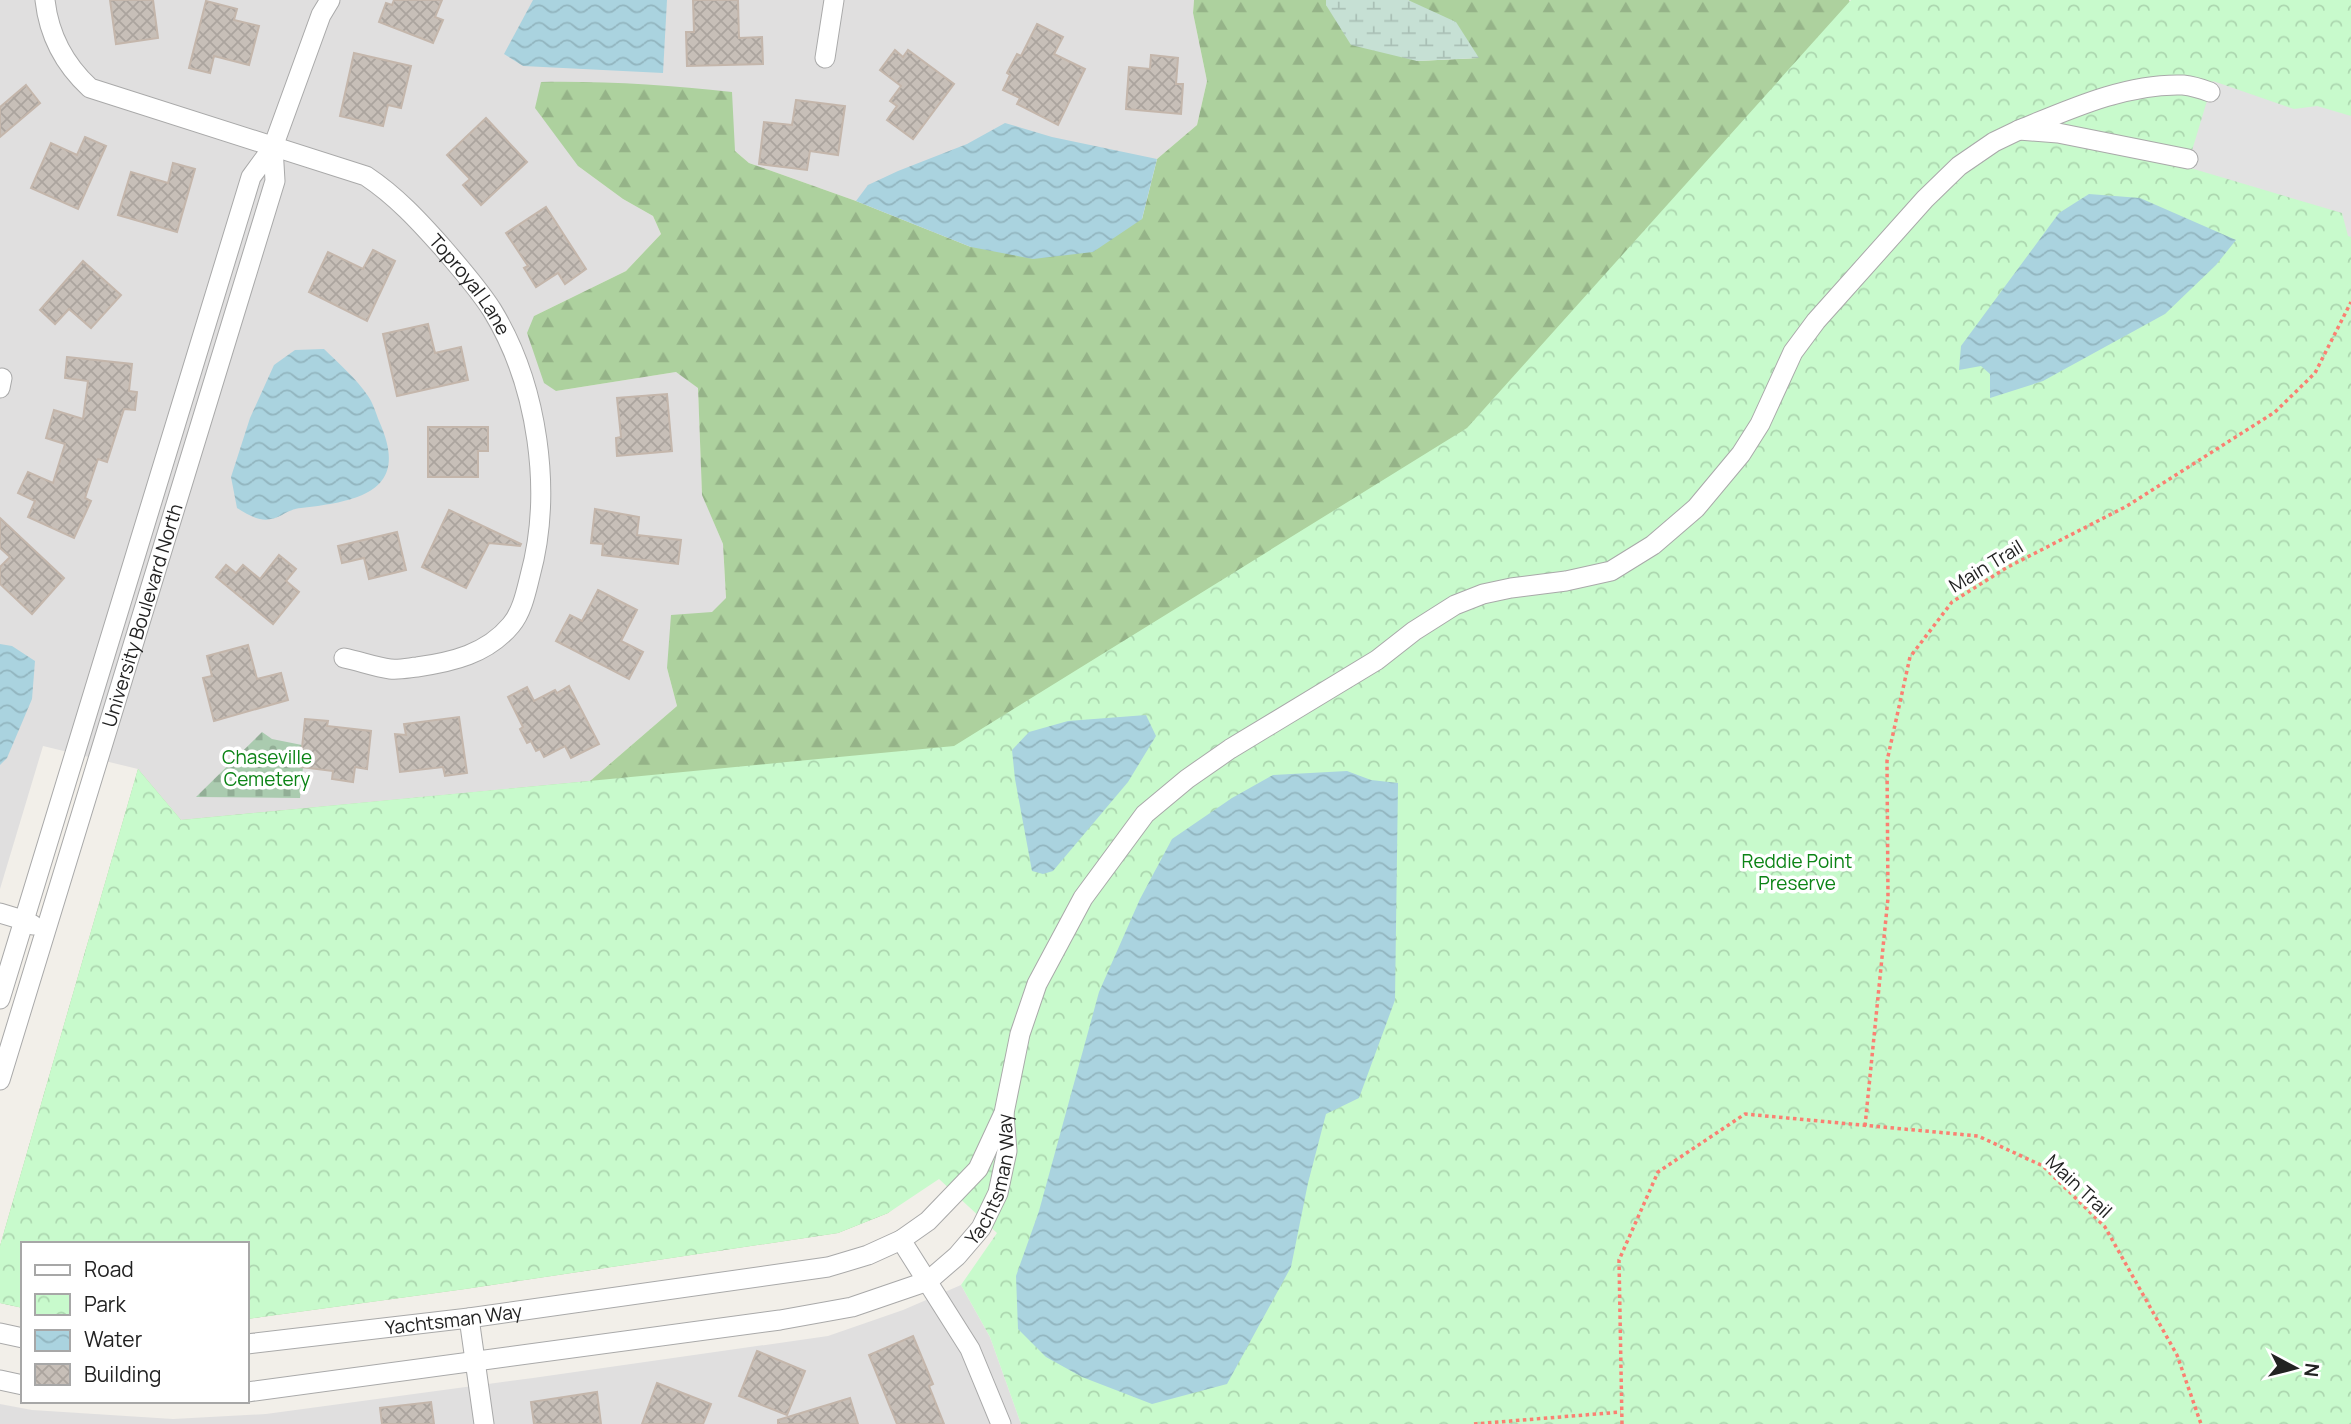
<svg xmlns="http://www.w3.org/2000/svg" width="2351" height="1424" font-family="Manrope,sans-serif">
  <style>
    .residential { fill: #e0dfdf }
    .forest { fill: url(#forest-firs) }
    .wetland { fill: url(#wetland-marsh) }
    .cemetery { fill: url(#cemetery-stones) }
    .park { fill: url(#park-crowns) }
    .parking { fill: #e2e2e2 }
    .water { fill: url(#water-waves) }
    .building { fill: url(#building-cross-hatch); stroke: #c4b6ab; stroke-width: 2 }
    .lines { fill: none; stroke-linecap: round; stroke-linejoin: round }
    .street-casing { stroke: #a9a9a9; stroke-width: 21 }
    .path { stroke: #fa8072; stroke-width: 3.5; stroke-dasharray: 3.5 3.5; stroke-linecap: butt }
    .street { stroke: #fff; stroke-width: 19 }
    .labels { text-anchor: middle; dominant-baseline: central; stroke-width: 7; stroke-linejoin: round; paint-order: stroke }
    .street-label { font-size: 19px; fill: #222; stroke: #fff }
    .park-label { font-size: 19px; fill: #0c8416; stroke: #fff }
  </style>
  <defs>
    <pattern id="forest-firs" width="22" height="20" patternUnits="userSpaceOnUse" patternTransform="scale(1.75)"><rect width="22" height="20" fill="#add19e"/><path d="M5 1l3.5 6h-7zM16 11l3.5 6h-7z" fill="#95b388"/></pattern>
    <pattern id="wetland-marsh" width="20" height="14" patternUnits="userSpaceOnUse" patternTransform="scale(1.75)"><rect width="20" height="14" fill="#c6e0d4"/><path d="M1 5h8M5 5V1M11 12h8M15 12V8" fill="none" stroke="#aac0b6"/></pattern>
    <pattern id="cemetery-stones" width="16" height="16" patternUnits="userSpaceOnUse" patternTransform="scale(1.75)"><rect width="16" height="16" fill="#aacbaf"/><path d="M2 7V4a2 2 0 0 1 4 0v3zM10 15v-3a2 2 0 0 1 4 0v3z" fill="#92ae96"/></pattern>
    <pattern id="park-crowns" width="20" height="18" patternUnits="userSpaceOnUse" patternTransform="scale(1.75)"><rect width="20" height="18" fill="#c8facc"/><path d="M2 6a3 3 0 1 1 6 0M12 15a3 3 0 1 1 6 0" fill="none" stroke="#acd6af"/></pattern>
    <pattern id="water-waves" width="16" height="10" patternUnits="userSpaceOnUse" patternTransform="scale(1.75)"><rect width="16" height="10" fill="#aad3df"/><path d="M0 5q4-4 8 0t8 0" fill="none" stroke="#92b5bf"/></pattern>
    <pattern id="building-cross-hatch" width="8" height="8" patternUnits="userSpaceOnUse" patternTransform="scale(1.75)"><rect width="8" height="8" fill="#c7bfb8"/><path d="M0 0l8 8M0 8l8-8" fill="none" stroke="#aba49e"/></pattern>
  </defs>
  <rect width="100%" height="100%" fill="#f2efe9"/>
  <g class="residential">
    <path d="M0,0H1194L1193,13L1207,81L1197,125L1157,159L971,247L856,201L749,163L735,151L578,166L623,199L653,216L661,234L626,271L534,316L556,391L676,372L698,387L702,494L723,544L726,599L667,668L677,706L590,781L181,820L138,769L43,746L0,889Z"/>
    <path d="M961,1285L990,1337L1021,1424H0V1404L32,1410L173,1419L266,1414L533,1378L828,1336L903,1310Z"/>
  </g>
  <path class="forest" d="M1194,0H1326V5L1417,61L1478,58L1408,0H1849L1862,30L2351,0L888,1213L838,1233L465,1289L247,1319V1244H23V1308L0,1303V1246L138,769L181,820L590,781L677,706L667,668L671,615L712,612L726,598L723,544L702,495L698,388L676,372L556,391L544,383L527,333L534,316L626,271L661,234L653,216L623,199L578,166L535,108L541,82C606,81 668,85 732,92L735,151L749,163L856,201L971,247L1142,219L1157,159L1197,125L1207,81L1193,13Z"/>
  <path class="wetland" d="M1326,0H1408L1456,22L1479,58L1417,61L1351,45L1326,5Z"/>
  <path class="cemetery" d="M262,732L272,739L302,745L300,766L303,767L300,798L196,797Z"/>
  <path class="park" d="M1851,0H2351V1424H1021L990,1337L961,1285L997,1233L939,1179L888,1213L838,1233L465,1289L247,1319V1244H23V1308L0,1303V1246L138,769L181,820L954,746L1467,428Z"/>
  <path class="parking" d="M2213,81L2294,109L2317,106L2351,116V237L2348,236L2342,213L2187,167Z"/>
  <g class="water">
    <path d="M533,0H667L663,73L523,66L504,54Z"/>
    <path d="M1005,123L1052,137L1157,159L1142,219L1093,252L1033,259L971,247L856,201L868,185L898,171L967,144Z"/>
    <path d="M2089,194L2140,198L2236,240L2216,265L2165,314L2043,381L1990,398V374L1981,366L1959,370L1961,346L2059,213Z"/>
    <path d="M324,349C338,363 357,379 368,396C373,403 376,413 379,421C411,491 360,501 301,508C293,509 289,511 282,515C264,525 252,517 237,508L231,477L250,418L274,365L295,350Z"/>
    <path d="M0,644L12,646L35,661L32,699L7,758L0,765Z"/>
    <path d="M1146,715L1156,736L1128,782L1053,871L1043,874L1032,871L1015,779L1012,750L1029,732L1068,721Z"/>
    <path d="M1347,771L1371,780L1398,783L1395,1000L1359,1098L1326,1114L1308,1183L1291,1267L1227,1384L1152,1404L1082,1377L1046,1357L1018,1329L1016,1276L1039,1211L1099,992L1140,899L1172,839L1232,798L1273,775Z"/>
  </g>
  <g class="building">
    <path d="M110,0H153L158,38L116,44Z"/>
    <path d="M394,0H442L435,17L443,20L433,43L379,22L386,3L392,5Z"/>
    <path d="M693,0H738L739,38L762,37L763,64L687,66L686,32H694Z"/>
    <path d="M206,1L237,9L234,20L259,26L249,65L214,56L210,73L189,68Z"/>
    <path d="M1037,24L1063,37L1054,54L1085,69L1058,125L1017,104L1020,98L1003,90L1010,75L1007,73L1017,54L1021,56Z"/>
    <path d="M895,50L903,57L908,50L954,84L913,139L887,120L897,106L890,101L901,86L880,70Z"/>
    <path d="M354,53L411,66L401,108L388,105L383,126L340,116Z"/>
    <path d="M1151,55L1178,58L1176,84H1183L1181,114L1126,109L1129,67L1150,69Z"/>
    <path d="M26,85L40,103L0,137V107Z"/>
    <path d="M796,100L845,106L838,155L810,151L807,170L759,164L764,122L792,125Z"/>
    <path d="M486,118L527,162L481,205L463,185L470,179L447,155Z"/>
    <path d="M85,137L106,146L78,209L31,188L51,143L77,155Z"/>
    <path d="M173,163L195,169L177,232L118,215L131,172L168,183Z"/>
    <path d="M546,207L586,269L565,284L558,273L536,287L524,268L528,266L506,233Z"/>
    <path d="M373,250L395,261L367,321L309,292L328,252L363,269Z"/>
    <path d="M83,261L121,295L91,328L69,309L55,324L40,310Z"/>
    <path d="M428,324L435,353L461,347L468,380L397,396L383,334Z"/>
    <path d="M67,357L132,364L129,391L137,392L135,410L124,409L107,462L98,459L85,498L91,501L74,538L28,517L35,501L18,493L28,472L53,483L65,444L46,438L54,410L83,419L88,381L65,378Z"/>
    <path d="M667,394L672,451L617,456L616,438L621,437L617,398Z"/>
    <path d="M428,427H488V451H478V477H428Z"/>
    <path d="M595,509L639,517L637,535L681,540L678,564L602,555L603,544L591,543Z"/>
    <path d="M449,510L521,544L520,546L489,543L466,588L422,567Z"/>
    <path d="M0,518L64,578L32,614L0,584V567L10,557L0,548Z"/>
    <path d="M397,532L406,570L369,579L364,558L342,563L338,546Z"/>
    <path d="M279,555L296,569L286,581L299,592L273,624L216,577L226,565L236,573L243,565L260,579Z"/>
    <path d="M598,590L637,610L621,641L643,652L629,679L556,641L570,615L582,621Z"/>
    <path d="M248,645L257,679L281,673L288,700L214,721L203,678L212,676L207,656Z"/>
    <path d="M569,686L599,744L571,758L565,746L544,757L540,749L536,751L531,741L527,743L520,729L523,727L508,697L527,687L534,701L555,690L557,693Z"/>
    <path d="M459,717L467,773L445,776L443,767L400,772L395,734L406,735L404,724Z"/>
    <path d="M305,719L328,721L327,726L371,731L367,769L355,767L353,782L332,779L333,771L300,767Z"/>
    <path d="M913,1336L933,1384L929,1386L944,1424H897L869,1355Z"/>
    <path d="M757,1351L805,1371L787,1415L739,1396Z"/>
    <path d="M657,1383L711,1404L703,1424H642Z"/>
    <path d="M597,1392L601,1424H534L531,1402Z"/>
    <path d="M850,1398L858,1424H778V1420Z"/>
    <path d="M431,1402L434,1424H382L380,1408Z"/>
  </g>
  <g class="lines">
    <defs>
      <g id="street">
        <path id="s1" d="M45,0C49,36 64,64 90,88L366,176C396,196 419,221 443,248C460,268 478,288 492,310C538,385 553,492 530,576C526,592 522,612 511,625C487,654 452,662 417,667C408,668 399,670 390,669C375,667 359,661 344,658"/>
        <path d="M825,58L834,0"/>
        <path d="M2188,159L2058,133L2019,130C2070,109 2127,83 2183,85C2192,86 2202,89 2210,92"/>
        <path d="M0,388L2,378"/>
        <path d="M0,913L23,920L33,925"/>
        <path d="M0,999L251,177L273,147L321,15L330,0"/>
        <path id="s2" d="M0,1080L275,181L273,147"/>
        <path d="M901,1240L970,1349L1001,1424"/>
        <path d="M469,1318L484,1424"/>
        <path d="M0,1333L23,1338"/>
        <path id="s3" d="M247,1344L469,1318L828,1267L868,1255L901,1240L928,1221L978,1169L1004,1113L1020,1034L1037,984L1083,898L1145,814L1187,779L1230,749L1377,660L1414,631L1455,605L1483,594L1511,588L1566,581L1611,571L1653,545L1696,508L1741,454L1760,424L1793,352L1816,321L1925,199L1959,166L1994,142L2019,130"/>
        <path d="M0,1380L23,1385"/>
        <path id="s4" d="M247,1392L780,1320L852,1307L928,1281L957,1256L981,1228L998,1193L1007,1151L1004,1114"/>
      </g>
    </defs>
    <use href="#street" class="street-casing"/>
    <g class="path">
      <path d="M1865,1126L1888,898L1887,761L1910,657L1952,602L2006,568L2127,506L2275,412L2315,373L2351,302"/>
      <path d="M1474,1424L1621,1412"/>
      <path d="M1622,1424L1619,1260L1658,1172L1745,1114L1978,1136L2043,1166L2105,1227L2177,1355L2201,1424"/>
    </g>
    <use href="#street" class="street"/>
  </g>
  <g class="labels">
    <g class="street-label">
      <text stroke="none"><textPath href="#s1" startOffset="542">Toproyal Lane</textPath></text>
      <text transform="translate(1986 566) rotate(-31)">Main Trail</text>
      <text stroke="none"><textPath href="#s2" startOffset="486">University Boulevard North</textPath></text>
      <text stroke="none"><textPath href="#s4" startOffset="817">Yachtsman Way</textPath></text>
      <text transform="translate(2079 1186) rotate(43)">Main Trail</text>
      <text stroke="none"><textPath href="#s3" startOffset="208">Yachtsman Way</textPath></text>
    </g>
    <g class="park-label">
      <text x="267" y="757">Chaseville<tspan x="267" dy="22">Cemetery</tspan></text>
      <text x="1797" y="861">Reddie Point<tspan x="1797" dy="22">Preserve</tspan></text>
    </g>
  </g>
  <rect x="21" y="1242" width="228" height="161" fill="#ffffff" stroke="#a7a7a7" stroke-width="2"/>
  <rect x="35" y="1265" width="35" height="10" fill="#ffffff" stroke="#a7a7a7" stroke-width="2"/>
  <text x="84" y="1277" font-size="21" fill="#222222">Road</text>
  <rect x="35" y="1294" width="35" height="21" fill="url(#park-crowns)" stroke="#a7a7a7" stroke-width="2"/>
  <text x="84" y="1312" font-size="21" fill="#222222">Park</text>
  <rect x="35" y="1330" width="35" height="21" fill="url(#water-waves)" stroke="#a7a7a7" stroke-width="2"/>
  <text x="84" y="1347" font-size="21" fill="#222222">Water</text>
  <rect x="35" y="1364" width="35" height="21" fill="url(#building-cross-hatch)" stroke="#a7a7a7" stroke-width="2"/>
  <text x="84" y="1382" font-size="21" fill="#222222">Building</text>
  <g transform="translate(2295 1368) rotate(97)" stroke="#ffffff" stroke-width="5" paint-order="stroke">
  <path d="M0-5L12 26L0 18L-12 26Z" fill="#222222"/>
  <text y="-10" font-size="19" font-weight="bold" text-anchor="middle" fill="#222222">N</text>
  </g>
</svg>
